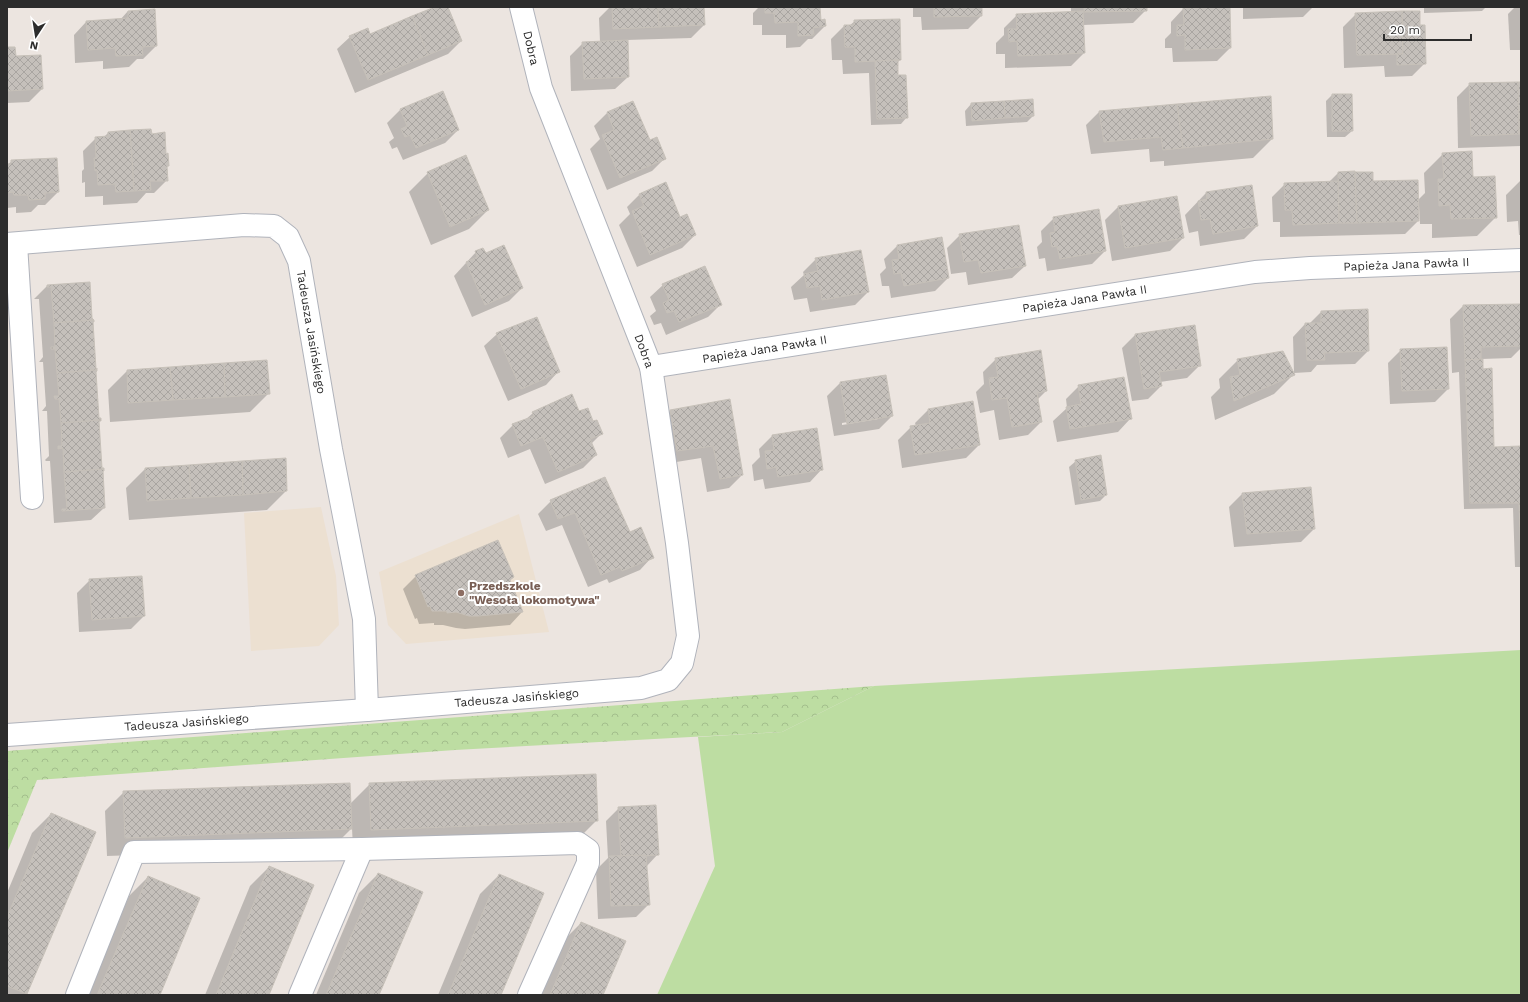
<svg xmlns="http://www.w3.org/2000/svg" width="1528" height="1002" font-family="'Work Sans',sans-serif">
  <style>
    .education { fill: #ece0d1 }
    .grass { fill: #bddda2 }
    .forest { fill: url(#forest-crowns) }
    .shadow { fill: #0003; fill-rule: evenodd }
    .building { fill: url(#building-cross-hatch); stroke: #c7c1b9 }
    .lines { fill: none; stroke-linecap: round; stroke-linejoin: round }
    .minor-casing { stroke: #b0b3bb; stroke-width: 24 }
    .minor { stroke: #fff; stroke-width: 22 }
    .education-dot { fill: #8d6e63; stroke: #fff; stroke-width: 1.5 }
    .labels { text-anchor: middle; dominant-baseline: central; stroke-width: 4; stroke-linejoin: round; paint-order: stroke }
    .street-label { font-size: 12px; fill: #2c2c2c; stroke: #fff }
    .education-label { font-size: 12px; font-weight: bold; fill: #785e54; stroke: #fff; text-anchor: start }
  </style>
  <defs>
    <pattern id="forest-crowns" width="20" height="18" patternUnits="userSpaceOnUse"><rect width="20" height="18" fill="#bddda2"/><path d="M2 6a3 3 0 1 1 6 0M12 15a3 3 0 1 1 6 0" fill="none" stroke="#a3be8c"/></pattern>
    <pattern id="building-cross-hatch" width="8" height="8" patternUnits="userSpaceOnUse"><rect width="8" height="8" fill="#c5c0bb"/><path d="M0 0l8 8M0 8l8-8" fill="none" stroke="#a9a5a1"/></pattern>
  </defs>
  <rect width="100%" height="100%" fill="#ece5e0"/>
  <g class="education">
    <path d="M321,507L336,576L339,625L319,646L251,651L244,513Z"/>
    <path d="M519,514L549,632L406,644L388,625L379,572Z"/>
  </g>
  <path class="grass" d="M1521,650V995H657L715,866L698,737L782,732L874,686Z"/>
  <path class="forest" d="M874,686L782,732L455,750L37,780L7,853V751Z"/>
  <g class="shadow">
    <path d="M437,7H447L461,41L448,54L355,93L337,49L350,37L370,35Z"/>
    <path d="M610,7H703L704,25L691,38L627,40L628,77L615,89L571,91L570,56L583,43L600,42L599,18Z"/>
    <path d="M759,7H819L820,21L825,26L812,39H808L800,47L786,48V35H762V25H753V13Z"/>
    <path d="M913,7H981V16L968,29L922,30L921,17H913Z"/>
    <path d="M1071,7H1146V10L1133,23L1083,25L1084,53L1071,66L1005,68V54H996V43L1004,35V28L1017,15L1071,13Z"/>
    <path d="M1243,7H1313L1303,17L1243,19Z"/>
    <path d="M1424,7H1486L1482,11L1424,13Z"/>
    <path d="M1515,7H1521V50H1510L1508,14Z"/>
    <path d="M1183,9L1230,48L1217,61L1173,62L1172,48H1165V39L1171,33V22Z"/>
    <path d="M128,11L156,46L143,59H137L129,67L103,69V61L75,63L74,35L86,22L120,20Z"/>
    <path d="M1356,14L1425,63L1412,76L1385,77L1384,66L1344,68L1343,27Z"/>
    <path d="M855,21L900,60L897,63V76L907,117L901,124L871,125L869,73L843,74L842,60H832L831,39L844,26H849Z"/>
    <path d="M7,48L42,89L29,102L7,103Z"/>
    <path d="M1521,83V146L1458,148L1457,97L1470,84Z"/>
    <path d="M442,93L458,130L445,143L403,160L397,147L392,149L389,142L394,138L387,123L400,110Z"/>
    <path d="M1332,95L1352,131L1345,137H1327L1326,101Z"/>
    <path d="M971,104L1033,116L1027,122L966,126L965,111Z"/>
    <path d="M1099,112L1272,139L1253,158L1164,166V161L1150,162L1149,149L1091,154L1086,125Z"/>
    <path d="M607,113L649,142L665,158L652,171L607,190L590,149L600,139L594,126Z"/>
    <path d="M108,133L151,135L165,155L168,166L166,168L167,180L154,193H146L137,203L103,205V196L85,197V182L82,183V171L84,169L83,151L96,138L104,137Z"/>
    <path d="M1443,154L1472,178L1496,217L1477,236L1432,238V224H1420L1419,206H1418V221L1405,234L1280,237V222H1273L1272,197L1285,184L1329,182L1338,173L1372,182L1417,201L1425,193L1424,173Z"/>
    <path d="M12,161L58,192L45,205H38L31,212L16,213V207L7,208V165Z"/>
    <path d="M428,173L488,210L469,229L431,245L409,192Z"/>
    <path d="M1521,180V235H1519L1518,221L1507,222L1506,195Z"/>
    <path d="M1206,193L1257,226L1244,239L1200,246L1198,231L1189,233L1185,215Z"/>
    <path d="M640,194L679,218L695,235L682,248L637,267L619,225L630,214L627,207Z"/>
    <path d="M1176,197L1183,238L1170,251L1112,261L1105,220L1118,207Z"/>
    <path d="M1054,218L1105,251L1092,264L1047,271L1045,258L1039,259L1037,247L1042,242L1041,231Z"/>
    <path d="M960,235L1025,266L1012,278L968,285L966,272L951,274L947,248Z"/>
    <path d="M897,246L948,278L935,291L891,298L889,286H882L880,274L886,268L884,259Z"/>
    <path d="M476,252L485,255L522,288L509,301L472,317L454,276Z"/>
    <path d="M816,259L868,292L855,305L810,312L807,298L794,300L791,287L804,275L803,272Z"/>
    <path d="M89,283L98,419L100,421L98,422L104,508L91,520L54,523L50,461H46L45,460L49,456L47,411H42L46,406L43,362H39L43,357L39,299H34L47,286Z"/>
    <path d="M663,285L720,305L708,317L666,335L661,323L654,325L650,316L656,311L650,297Z"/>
    <path d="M1521,305V348L1511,358L1482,359L1493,448L1521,447V567H1515L1513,508L1464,509L1459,372L1452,373L1450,319L1463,306Z"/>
    <path d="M1321,312L1368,351L1355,364L1317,365L1311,372L1294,373L1293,337L1305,324H1309Z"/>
    <path d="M497,334L558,372L546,385L508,401L484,346Z"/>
    <path d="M1135,335L1200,365L1187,378L1160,382L1161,386L1148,399L1132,401L1122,348Z"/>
    <path d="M1401,350L1448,389L1435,402L1390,404L1388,363Z"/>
    <path d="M996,359L1046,391L1037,400L1041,422L1028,435L999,440L994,410L980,413L976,392L984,384L983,372Z"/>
    <path d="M1238,360L1293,375L1274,394L1215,420L1211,397L1220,388L1219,379Z"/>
    <path d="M127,371L269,393L250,412L110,422L108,390Z"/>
    <path d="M840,383L892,416L879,429L834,436L827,396ZM878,417V419L842,425V423Z"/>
    <path d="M1079,386L1130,419L1118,432L1057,442L1053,421L1067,408L1066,399Z"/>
    <path d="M729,401L742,475L729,488L707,492L701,458L664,464L657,424L670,411Z"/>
    <path d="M928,410L979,445L966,458L902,468L898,440L911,427L916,426L915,423Z"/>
    <path d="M533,413H578L592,422L601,434L591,444L596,455L583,468L545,484L530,449L508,458L500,438L513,425L525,420Z"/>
    <path d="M817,429L822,469L810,482L765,489L763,479L754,481L752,465L760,457L759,449L772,436Z"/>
    <path d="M1076,461L1106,495L1100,501L1075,505L1069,467Z"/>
    <path d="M145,469L286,491L267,510L129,520L126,488Z"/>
    <path d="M1242,494L1314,529L1301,542L1234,547L1229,507Z"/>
    <path d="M551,501L629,533L652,557L640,570L609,583L607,579L588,587L562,525L546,531L538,514Z"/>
    <path d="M416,576L509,581L522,612L510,625L465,629L456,628L443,625H434V623L419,624L417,618L415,619L403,589Z"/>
    <path d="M90,580L144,616L131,629L79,632L77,593Z"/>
    <path d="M370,784L597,820L578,839L353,848L352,828L332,848L107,856L105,811L124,792L350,804Z"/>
    <path d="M619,808L658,854L646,867L649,904L636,917L598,919L596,870L608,858L606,821Z"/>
    <path d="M51,814L26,993L25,995H7V893L32,833Z"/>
    <path d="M269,867L268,995H205L250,886Z"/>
    <path d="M378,874V995H316L359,893Z"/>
    <path d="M499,875L500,995H438L480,894Z"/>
    <path d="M148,877L158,995H87L129,896Z"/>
    <path d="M581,923L602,995H540L562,942Z"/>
  </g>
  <g class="building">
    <path d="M435,7H448L462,41L428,55L412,16Z"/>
    <path d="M612,7H658L659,27L613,29Z"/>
    <path d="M658,7H704L705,25L659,27Z"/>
    <path d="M765,7H820L821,20L825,19L826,26L813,28L814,35L798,36V22L775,23L774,13H765Z"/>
    <path d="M934,7H982V16L934,17Z"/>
    <path d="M1084,7H1147V11L1084,12Z"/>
    <path d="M1230,7L1231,48L1185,50V35L1177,36V25H1184L1183,8Z"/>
    <path d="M155,9L157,46L142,47L143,55L116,56L115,48L88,50L86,21L128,18V11Z"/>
    <path d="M1083,11L1085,53L1018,56L1017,41L1009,42L1008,29H1017L1016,14Z"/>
    <path d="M1402,11L1403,54L1357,55L1355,13Z"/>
    <path d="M1402,11H1420V25H1425L1426,64L1397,65V54H1403Z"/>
    <path d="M412,16L428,55L368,80L349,36L368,28L370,34Z"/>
    <path d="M900,19L901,60L855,62V47H845L844,25H854V20Z"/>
    <path d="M628,40L629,77L584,79L582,42Z"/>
    <path d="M7,47H15L16,56L41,55L43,89L7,91Z"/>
    <path d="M898,60V75H906L908,118L877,119L875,61Z"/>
    <path d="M1518,82H1521V134H1519Z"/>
    <path d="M1518,82L1519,134L1471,136L1469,83Z"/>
    <path d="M443,91L459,130L416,148L410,135L405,137L401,129L407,126L400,109Z"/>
    <path d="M1332,94H1352L1353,131H1332Z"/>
    <path d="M1271,96L1273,139L1183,148L1177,104Z"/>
    <path d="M1033,99L1034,116L1005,118L1004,101Z"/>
    <path d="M633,101L650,140L657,137L666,159L620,178L602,135L614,130L607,112Z"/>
    <path d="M1004,101L1005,118L972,121L971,103Z"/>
    <path d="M1177,104L1183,148L1163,150L1161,137L1104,142L1099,111Z"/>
    <path d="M151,129L152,134L165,132L166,154L168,153L169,166H167L168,181H150L151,190L134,191L130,130Z"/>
    <path d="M130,130L134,191L116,192L115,184L98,185L97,170L95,171L94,158H96L95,137L108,136V132Z"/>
    <path d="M1472,151L1473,177L1495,176L1497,218L1451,219L1450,205L1439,206L1438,179H1444L1442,153Z"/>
    <path d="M466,155L489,210L450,227L427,172Z"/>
    <path d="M57,158L59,192L45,193V199L29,200L28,195H14L13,192L7,193V164H11V160Z"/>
    <path d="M1355,171L1357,223H1339L1338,172Z"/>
    <path d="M1355,172H1373V181L1418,180L1419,221L1357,223Z"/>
    <path d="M1338,181L1339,223L1293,225L1292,210H1285L1284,183Z"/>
    <path d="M666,182L680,217L687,214L696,235L650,255L632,211L644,206L639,194Z"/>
    <path d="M1252,185L1258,226L1213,234L1210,219L1201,220L1198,201L1207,199L1206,192Z"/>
    <path d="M1177,196L1184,238L1125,248L1118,206Z"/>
    <path d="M1099,209L1106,251L1060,259L1057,246L1052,247L1050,233L1055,232L1053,217Z"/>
    <path d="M1019,225L1026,266L981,273L978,260L964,262L959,234Z"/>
    <path d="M942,237L949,278L904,286L901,273L894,274L892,260L899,259L897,245Z"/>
    <path d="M504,245L523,288L485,305L466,262L477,257L475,251L483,248L486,253Z"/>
    <path d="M861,250L869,292L822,300L820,286L807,288L804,274L818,271L815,258Z"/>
    <path d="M705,266L722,305L679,322L674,311L667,313L663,303L669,300L662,284Z"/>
    <path d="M90,282L92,318L94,320L54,323L51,287H47V285Z"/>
    <path d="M1521,304V346L1481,347V360H1465L1463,305Z"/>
    <path d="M1368,309L1369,351L1324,353L1325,360H1307L1305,323H1321V311Z"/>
    <path d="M537,317L560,372L521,389L496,333Z"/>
    <path d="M94,320V322H93L96,369L97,368V370L57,373L55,349H51V347H55L54,323Z"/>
    <path d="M1195,325L1201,366L1159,372L1162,386L1144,389L1135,334Z"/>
    <path d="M1447,347L1449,389L1402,391L1400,349Z"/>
    <path d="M1041,350L1047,391L1037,393L1042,422L1012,427L1007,398L992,400L989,378L998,377L995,358Z"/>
    <path d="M1283,351L1295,375L1234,401L1230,377L1240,375L1237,359Z"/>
    <path d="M1483,359V369L1492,368L1494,447L1521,446V561L1519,503H1470L1465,360Z"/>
    <path d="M267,360L270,394L225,397L224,363Z"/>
    <path d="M224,363L225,397L173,400L170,367Z"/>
    <path d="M170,367L173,400L128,403L127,370Z"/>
    <path d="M97,370V371L96,372L99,418H101V420L61,423L59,399H55L54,396H59L57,373Z"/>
    <path d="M886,375L893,416L847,424L840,382Z"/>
    <path d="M1124,377L1132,419L1070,429L1066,407L1081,404L1078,385Z"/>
    <path d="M572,394L579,411L588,408L593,421L597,420L603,434L590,439L597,455L558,472L543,437L521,446L512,424L534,416L532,412Z"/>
    <path d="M730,399L743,475L720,479L713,446L677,451L670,410Z"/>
    <path d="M973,401L980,445L915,455L910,426L930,423L928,409Z"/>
    <path d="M101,420V421H99L102,468H104V469L64,472L63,448L58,449V446H62L61,423Z"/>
    <path d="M817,428L823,470L778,477L776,467L767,469L765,451L774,450L772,435Z"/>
    <path d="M1101,455L1107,495L1081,500L1075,460Z"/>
    <path d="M286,458L287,491L243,495L242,461Z"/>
    <path d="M242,461L243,495L191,498L189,465Z"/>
    <path d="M189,465L191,498L147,501L145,468Z"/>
    <path d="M104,469V471H103L105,508L62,511V509H67L64,472Z"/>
    <path d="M605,477L630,532L641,527L654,558L622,571L620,567L601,575L575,513L558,519L550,500Z"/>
    <path d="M1311,487L1315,529L1247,534L1242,493Z"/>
    <path d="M498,540L514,577L510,580L523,612L478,616H469L456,612L447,613V611H432L430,606L428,607L415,575Z"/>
    <path d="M142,576L145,616L92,620L89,579Z"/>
    <path d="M596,774L598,821L371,830L369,783Z"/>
    <path d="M350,783L352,829L125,838L123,791Z"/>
    <path d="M656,805L659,855L621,857L618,807Z"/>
    <path d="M51,813L96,832L27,994L7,986V917Z"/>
    <path d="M646,855L650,905L611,906L609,856Z"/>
    <path d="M269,866L314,885L269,995H216Z"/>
    <path d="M378,873L423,892L379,995H326Z"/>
    <path d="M499,874L544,893L501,995H448Z"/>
    <path d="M148,876L200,898L160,995H97Z"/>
    <path d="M581,922L626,941L603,995H550Z"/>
  </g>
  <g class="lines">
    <defs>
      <g id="minor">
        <path id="s1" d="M7,244L244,225L274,226L288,237L299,261L331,449L364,619L367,710"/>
        <path d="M16,244L32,498"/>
        <path id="s2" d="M651,367L1255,272L1310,268L1521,260"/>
        <path id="s3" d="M7,735L367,710L641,688L668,680L682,663L688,636L677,543L651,367L541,88L521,7"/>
        <path d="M77,995L134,852L362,849L578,843L588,850V863L529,995"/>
        <path d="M300,995L362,849"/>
      </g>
    </defs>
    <use href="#minor" class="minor-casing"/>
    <use href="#minor" class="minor"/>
  </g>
  <circle class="education-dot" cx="461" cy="593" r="4"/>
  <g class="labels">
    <g class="street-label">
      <text transform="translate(531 48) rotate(77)">Dobra</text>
      <text stroke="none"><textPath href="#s2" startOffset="763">Papieża Jana Pawła II</textPath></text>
      <text stroke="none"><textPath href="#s2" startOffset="439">Papieża Jana Pawła II</textPath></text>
      <text stroke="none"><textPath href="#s1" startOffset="384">Tadeusza Jasińskiego</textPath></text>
      <text stroke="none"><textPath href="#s2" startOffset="115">Papieża Jana Pawła II</textPath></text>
      <text transform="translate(644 351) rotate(70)">Dobra</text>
      <text stroke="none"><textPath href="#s3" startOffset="511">Tadeusza Jasińskiego</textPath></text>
      <text stroke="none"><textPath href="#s3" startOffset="180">Tadeusza Jasińskiego</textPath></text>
    </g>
    <g class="education-label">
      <text x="469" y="586">Przedszkole<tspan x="469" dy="14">"Wesoła lokomotywa"</tspan></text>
    </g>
  </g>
  <rect width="1528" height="1002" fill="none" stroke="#2c2c2c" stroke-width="16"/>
  <g transform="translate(36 36) rotate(192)" stroke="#ffffff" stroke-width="3" paint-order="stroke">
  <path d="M0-3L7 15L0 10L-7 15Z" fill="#2c2c2c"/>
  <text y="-6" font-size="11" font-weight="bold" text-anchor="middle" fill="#2c2c2c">N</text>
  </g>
  <path d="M1384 34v6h87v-6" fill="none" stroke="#2c2c2c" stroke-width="2"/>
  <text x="1390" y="34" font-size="12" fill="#2c2c2c" stroke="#ffffff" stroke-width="3" paint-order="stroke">20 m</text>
</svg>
